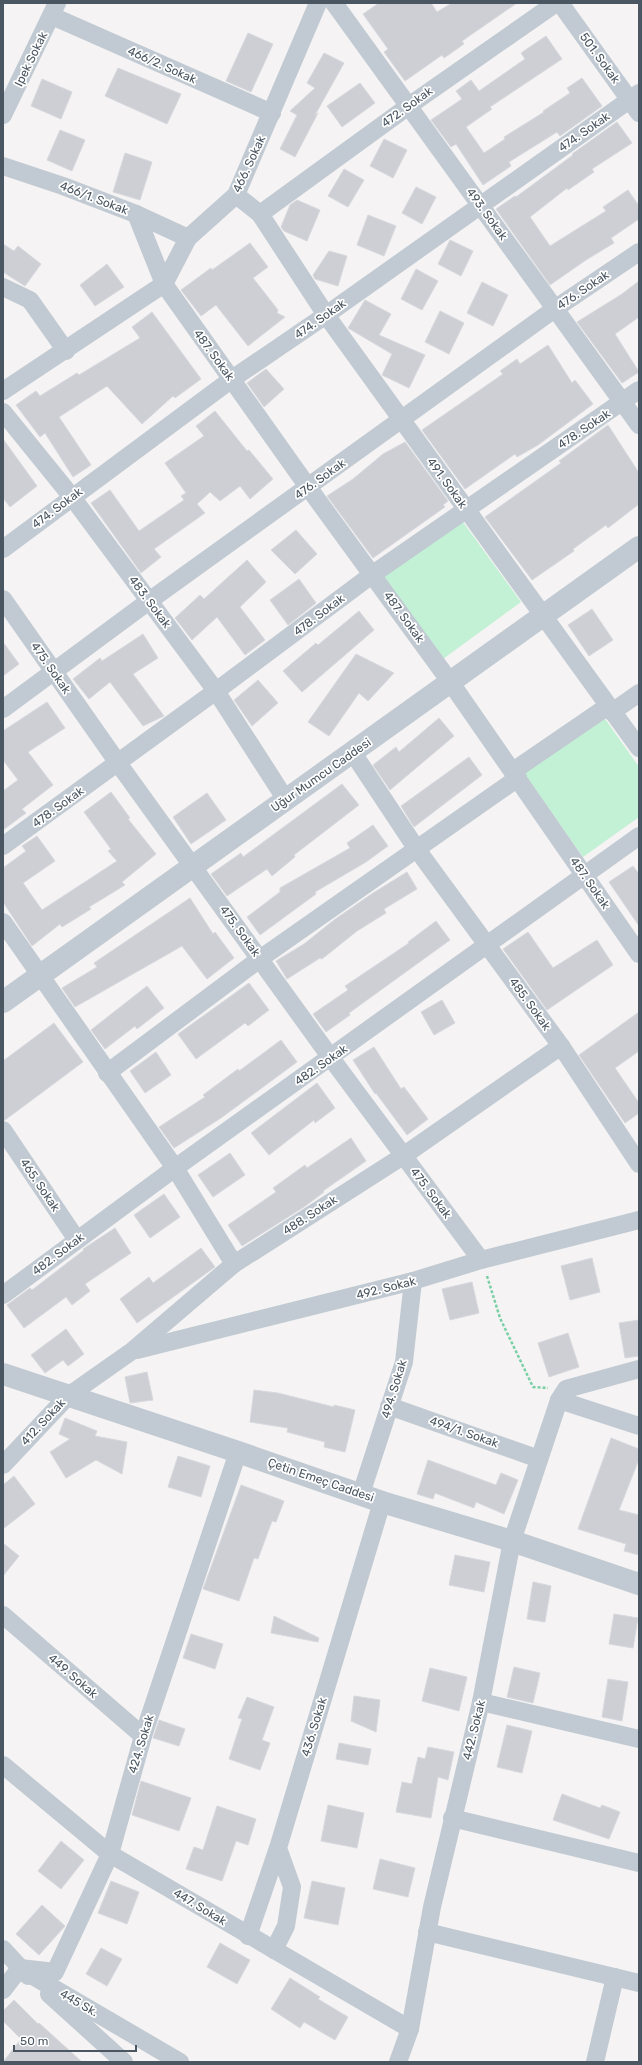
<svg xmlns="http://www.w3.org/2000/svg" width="642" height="2065" font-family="Rubik,sans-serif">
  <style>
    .green { fill: #c3f1d5 }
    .building { fill: #cdcfd5; stroke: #d7d9de }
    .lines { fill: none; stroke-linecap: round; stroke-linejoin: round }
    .path { stroke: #7ad0a6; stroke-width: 2.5; stroke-dasharray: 3 2; stroke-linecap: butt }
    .minor { stroke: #c1cad2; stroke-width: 18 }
    .tertiary { stroke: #c1cad2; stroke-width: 22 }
    .labels { text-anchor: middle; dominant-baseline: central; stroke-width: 3.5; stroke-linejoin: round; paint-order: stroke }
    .street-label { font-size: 12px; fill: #4a5661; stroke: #fff }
  </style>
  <rect width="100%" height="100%" fill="#f5f3f3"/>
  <g class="green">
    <path d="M460,518L521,602L443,659L382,575Z"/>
    <path d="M603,716L639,767V817L583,857L523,772Z"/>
  </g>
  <g class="building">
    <path d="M379,3H431L437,12L452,3H517L462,41L464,44L444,58L442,55L405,81L384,52L388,49L363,14Z"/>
    <path d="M248,33L273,44L251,92L226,81Z"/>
    <path d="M546,36L562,59L490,107L492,109L466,127L484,153L505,139L504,137L544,112L543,111L570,93L567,88L582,78L602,106L560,136L557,132L509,162L511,166L483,185L456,144L451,147L431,120L462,99L456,91L471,80L479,91L525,59L521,53Z"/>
    <path d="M324,53L344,63L315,115L318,113L295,157L280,149L297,115L290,111L315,88L307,83Z"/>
    <path d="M118,68L181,94L167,124L105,96Z"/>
    <path d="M42,79L72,92L61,119L31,106Z"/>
    <path d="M360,83L375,103L342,127L327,106Z"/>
    <path d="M617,122L632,143L592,169L594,172L568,190L567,188L530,217L550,246L606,211L603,207L628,190L639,206V219L611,238L614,243L586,260L550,285L496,209L515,196L516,197L573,155L572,154Z"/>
    <path d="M60,130L85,140L72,171L47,160Z"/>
    <path d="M384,139L407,150L393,178L370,166Z"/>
    <path d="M125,153L152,162L140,200L113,192Z"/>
    <path d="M344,169L364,180L348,207L328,196Z"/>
    <path d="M416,187L436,197L422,224L402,213Z"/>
    <path d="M297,200L320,210L307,241L284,231L281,227L290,205Z"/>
    <path d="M368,215L396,226L384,256L357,245Z"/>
    <path d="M450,240L473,251L461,276L438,264Z"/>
    <path d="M250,243L268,267L253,278L278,310L277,313L285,317L248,346L216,305L201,316L181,290L211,268L212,270Z"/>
    <path d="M3,244L14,251L18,246L41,264L25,286L3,272Z"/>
    <path d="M329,251L347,256L338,286L315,279L313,275Z"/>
    <path d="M107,264L124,287L95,306L80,285Z"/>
    <path d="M416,269L438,281L422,310L401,299Z"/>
    <path d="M639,281V317L615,334L639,372L622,383L577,322L622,294Z"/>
    <path d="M482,282L508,295L493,326L467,313Z"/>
    <path d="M365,300L391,314L379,335L425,355L409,388L382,375L392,354L348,328Z"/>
    <path d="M440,311L464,323L449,354L425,342Z"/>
    <path d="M152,312L201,379L175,398L173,396L142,424L107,386L59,417L91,465L73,477L45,433L40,437L16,405L36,391L40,396L77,373L79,375L140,338L132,327Z"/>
    <path d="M548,345L572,383L575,380L593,404L538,445L517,457L515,454L465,489L422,430L503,374L500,371L517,359L520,364Z"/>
    <path d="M266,369L284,389L264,407L247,383Z"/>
    <path d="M215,411L247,451L249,450L273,479L250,499L240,486L220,501L210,492L197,504L205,513L154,549L161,557L141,573L91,503L110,490L139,531L184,500L181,496L186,493L165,463L204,436L196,426Z"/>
    <path d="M608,425L639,473V504L608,528L606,525L573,549L574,551L532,580L485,517L561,463L559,461Z"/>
    <path d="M3,439L37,486L10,507L3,498Z"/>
    <path d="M405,442L448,501L443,505L445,507L373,558L327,496L353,479L383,454Z"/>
    <path d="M296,530L317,554L295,574L271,550Z"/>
    <path d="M247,560L266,582L240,607L265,640L245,655L217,617L192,640L175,618L200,595L204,599Z"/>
    <path d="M299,579L316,603L288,625L270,600Z"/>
    <path d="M592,609L613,640L589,656L568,625Z"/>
    <path d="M359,611L374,630L302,692L283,671L316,643L318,645Z"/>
    <path d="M143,634L158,658L133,674L164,716L143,726L110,682L89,699L73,679L100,658L102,661Z"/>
    <path d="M3,642L19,664L3,676Z"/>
    <path d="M356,654L394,673L368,701L359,693L329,736L308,722Z"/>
    <path d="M258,680L278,703L252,726L234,700Z"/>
    <path d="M47,702L65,728L28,752L53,785L22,809L26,813L3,830V791L18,780L3,760V731Z"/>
    <path d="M439,718L454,736L390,790L373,765L396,747L399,752Z"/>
    <path d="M469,757L482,775L414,827L401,806Z"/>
    <path d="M342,784L359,805L294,855L295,857L272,876L267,869L227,896L211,874L241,853L243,857Z"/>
    <path d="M111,792L130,818L128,819L156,854L122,882L125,885L89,907L91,909L62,927L60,924L32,946L3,902V868L26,851L22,846L37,836L55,861L23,883L42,910L117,861L108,851L111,849L84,812Z"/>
    <path d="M207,793L226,820L191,844L173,817Z"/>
    <path d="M373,825L388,846L366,862L315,892L316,894L260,935L247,917L280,892V888L350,848L347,843Z"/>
    <path d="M633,866L639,874V926L609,882Z"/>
    <path d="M407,872L417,889L384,909L386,913L357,931L322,959L320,958L287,979L276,961L304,944L334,920L373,893Z"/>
    <path d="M190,898L213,934L215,932L234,958L207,979L182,946L75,1007L62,988L97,967L94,963Z"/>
    <path d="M436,921L450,940L349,1013L350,1015L326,1032L313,1014L348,990L345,986L409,943L408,942Z"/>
    <path d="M528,932L553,968L597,940L613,965L547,1010L503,949Z"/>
    <path d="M249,983L269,1010L248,1026L245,1023L196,1059L178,1034Z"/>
    <path d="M147,986L164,1008L137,1029L135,1026L105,1049L91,1030Z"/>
    <path d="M442,1000L455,1023L434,1035L421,1012Z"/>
    <path d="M639,1012V1051L615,1068L639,1103V1113L625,1123L579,1055Z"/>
    <path d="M54,1023L83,1062L5,1120H3V1061Z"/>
    <path d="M281,1040L297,1062L221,1118L174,1148L159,1127L205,1097L203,1095L238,1069L239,1071Z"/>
    <path d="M374,1047L401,1089L404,1087L428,1119L407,1135L376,1093L375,1094L353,1060Z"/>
    <path d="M156,1052L171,1075L145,1093L130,1071Z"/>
    <path d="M317,1083L335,1108L315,1123L314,1120L269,1155L251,1133Z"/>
    <path d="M351,1138L366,1161L323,1191L324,1192L304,1207L242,1246L228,1225L276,1192L273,1188L305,1165L307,1168Z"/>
    <path d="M230,1153L245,1175L213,1197L198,1175Z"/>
    <path d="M164,1194L180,1217L150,1238L134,1215Z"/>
    <path d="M115,1228L131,1253L85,1284L90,1291L72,1305L66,1297L24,1328L7,1305L30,1288L32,1290L84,1250L83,1249Z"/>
    <path d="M201,1248L215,1267L137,1323L120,1299L149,1277L153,1283Z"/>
    <path d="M592,1258L600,1292L570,1300L561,1266Z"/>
    <path d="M472,1282L479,1313L450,1320L442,1289Z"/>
    <path d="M639,1320V1356L625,1358L619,1323Z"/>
    <path d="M66,1329L84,1354L68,1366L63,1360L45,1373L31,1355Z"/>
    <path d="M568,1333L579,1367L549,1377L538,1343Z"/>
    <path d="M147,1372L153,1400L130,1403L125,1377Z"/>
    <path d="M254,1390L278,1393L334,1407V1405L355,1410L345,1452L324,1447L325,1442L287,1432L288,1428L250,1422Z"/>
    <path d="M65,1418L97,1431L95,1436L127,1442L122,1474L96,1460L66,1478L50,1452L70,1439L59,1434Z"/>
    <path d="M611,1438L639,1449V1459L619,1510L639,1515V1555L624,1551L626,1544L578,1529Z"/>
    <path d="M178,1456L210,1466L201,1497L168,1487Z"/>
    <path d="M428,1460L496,1485L501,1473L518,1480L504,1514L476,1502L474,1508L435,1493L433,1499L417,1494Z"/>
    <path d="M14,1476L35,1504L3,1529V1485Z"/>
    <path d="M241,1485L284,1501L276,1522L272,1521L258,1559L254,1558L239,1601L203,1589Z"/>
    <path d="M3,1543L19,1556L3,1576Z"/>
    <path d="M455,1555L490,1562L484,1592L449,1585Z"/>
    <path d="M533,1582L551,1586L545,1622L527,1619Z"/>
    <path d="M614,1614L638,1618L633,1648L609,1644Z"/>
    <path d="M274,1616L319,1638L318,1642L271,1633Z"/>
    <path d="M191,1634L223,1644L215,1669L183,1658Z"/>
    <path d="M514,1667L540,1673L533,1703L507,1697Z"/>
    <path d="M430,1668L467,1677L459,1711L422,1701Z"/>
    <path d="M608,1679L628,1682L622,1721L602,1717Z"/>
    <path d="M354,1696L380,1700L376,1732L351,1721Z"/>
    <path d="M247,1697L274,1707L262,1740L270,1743L260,1770L229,1759L242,1719L238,1718Z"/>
    <path d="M159,1720L185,1729L179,1746L153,1738Z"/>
    <path d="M507,1725L532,1731L522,1773L497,1767Z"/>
    <path d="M339,1743L371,1749L368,1765L336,1759Z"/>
    <path d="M428,1747L454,1752L448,1780L438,1777L431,1818L396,1812L402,1782L412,1784L418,1757L425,1759Z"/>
    <path d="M141,1781L191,1798L179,1831L132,1815Z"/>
    <path d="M562,1794L600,1808L602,1805L620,1812L609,1839L553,1820Z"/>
    <path d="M328,1805L364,1813L357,1848L321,1841Z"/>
    <path d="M217,1806L256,1819L248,1845L236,1841L222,1881L186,1869L194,1847L203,1850Z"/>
    <path d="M61,1841L84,1860L61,1889L38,1871Z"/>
    <path d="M380,1859L415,1868L408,1897L373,1889Z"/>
    <path d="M111,1881L139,1892L127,1924L98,1913Z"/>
    <path d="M312,1881L345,1888L338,1925L304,1918Z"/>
    <path d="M42,1905L65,1926L39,1955L16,1934Z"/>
    <path d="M220,1943L250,1960L237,1984L207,1967Z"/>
    <path d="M101,1948L122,1959L107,1986L86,1974Z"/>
    <path d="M290,1978L320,1997L318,1999L348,2017L335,2040L304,2022L300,2028L271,2009Z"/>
    <path d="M14,2000L38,2024L39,2023L82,2062H3L21,2039L3,2021V2011Z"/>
  </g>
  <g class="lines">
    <path class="path" d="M487,1276L500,1318L533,1387L548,1388"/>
    <g class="minor">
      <path d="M334,3L639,425"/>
      <path d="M560,3L639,113"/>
      <path d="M52,16L272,113"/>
      <path d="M3,115L57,3"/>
      <path d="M3,166L63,186L136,214L164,284L308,487L451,683L639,954"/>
      <path d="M236,195L260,214L326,315L639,748"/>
      <path d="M136,214L188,238"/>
      <path d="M260,214L410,105L556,3"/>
      <path d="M3,287L30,300L66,351"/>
      <path d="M3,391L164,284L188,238L236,195L318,3"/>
      <path d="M3,412L72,497L216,691L286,800"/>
      <path d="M3,549L232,379L326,315L639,93"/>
      <path d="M3,599L118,763L331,1058L481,1260"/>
      <path d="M3,709L149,601L556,308L639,252"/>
      <path d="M612,712L639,693"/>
      <path d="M353,753L416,848L561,1046L639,1164"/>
      <path d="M513,771L608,706"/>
      <path d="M3,846L216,691L373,574L639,390"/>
      <path d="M3,922L175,1168L234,1264"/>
      <path d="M107,1073L261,958L518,778"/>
      <path d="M3,1130L77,1240"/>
      <path d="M3,1295L175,1168L639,836"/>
      <path d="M137,1350L413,1281L481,1260L639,1220"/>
      <path d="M559,1400L639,1426"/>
      <path d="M389,1406L539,1459"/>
      <path d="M3,1465L68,1396L132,1351L234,1264L403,1156L561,1046"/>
      <path d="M361,1494L404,1362L413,1281"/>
      <path d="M3,1615L143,1736"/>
      <path d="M481,1702L639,1739"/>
      <path d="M3,1765L110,1854L410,2029"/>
      <path d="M452,1818L639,1863"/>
      <path d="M427,1932L639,1983"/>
      <path d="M248,1936L278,1848"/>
      <path d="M3,1949L28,1976"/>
      <path d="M274,1950L286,1926L292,1887L278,1848L382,1502"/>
      <path d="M26,1972L180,2062"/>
      <path d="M3,1990L20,1968L55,1972L110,1854L143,1736L238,1452"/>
      <path d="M49,1994L124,2062"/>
      <path d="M398,2062L410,2029L432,1907L481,1702L512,1541L559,1400L566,1389L639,1369"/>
      <path d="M595,2062L615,1977"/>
    </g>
    <g class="tertiary">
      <path d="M3,1002L639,547"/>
      <path d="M3,1374L238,1452L382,1502L512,1541L639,1584"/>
    </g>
  </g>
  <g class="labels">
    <g class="street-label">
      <text transform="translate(600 58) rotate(54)">501. Sokak</text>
      <text transform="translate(31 59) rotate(-64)">Ipek Sokak</text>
      <text transform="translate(162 65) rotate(24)">466/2. Sokak</text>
      <text transform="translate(407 107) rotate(-36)">472. Sokak</text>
      <text transform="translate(584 132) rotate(-35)">474. Sokak</text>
      <text transform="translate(249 164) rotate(-65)">466. Sokak</text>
      <text transform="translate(94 198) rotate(21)">466/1. Sokak</text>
      <text transform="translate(487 214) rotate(54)">493. Sokak</text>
      <text transform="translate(583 290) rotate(-34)">476. Sokak</text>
      <text transform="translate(320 319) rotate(-35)">474. Sokak</text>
      <text transform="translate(214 355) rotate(54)">487. Sokak</text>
      <text transform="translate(584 429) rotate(-34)">478. Sokak</text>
      <text transform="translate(320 479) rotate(-36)">476. Sokak</text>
      <text transform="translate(447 483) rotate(54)">491. Sokak</text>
      <text transform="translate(57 508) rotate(-37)">474. Sokak</text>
      <text transform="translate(150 602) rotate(53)">483. Sokak</text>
      <text transform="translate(319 615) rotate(-37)">478. Sokak</text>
      <text transform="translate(404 617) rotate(54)">487. Sokak</text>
      <text transform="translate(51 668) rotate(55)">475. Sokak</text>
      <text transform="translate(321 775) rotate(-35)">Uğur Mumcu Caddesi</text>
      <text transform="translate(58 807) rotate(-36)">478. Sokak</text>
      <text transform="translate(590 883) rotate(55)">487. Sokak</text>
      <text transform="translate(240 931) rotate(54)">475. Sokak</text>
      <text transform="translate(530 1004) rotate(54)">485. Sokak</text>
      <text transform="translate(321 1065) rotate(-35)">482. Sokak</text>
      <text transform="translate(40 1185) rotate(56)">465. Sokak</text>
      <text transform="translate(431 1193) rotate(53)">475. Sokak</text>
      <text transform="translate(310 1215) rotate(-33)">488. Sokak</text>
      <text transform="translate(58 1254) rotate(-37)">482. Sokak</text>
      <text transform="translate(386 1288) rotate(-14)">492. Sokak</text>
      <text transform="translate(394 1389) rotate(-73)">494. Sokak</text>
      <text transform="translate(43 1422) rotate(-47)">412. Sokak</text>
      <text transform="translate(464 1432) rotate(19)">494/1. Sokak</text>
      <text transform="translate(321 1480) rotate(19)">Çetin Emeç Caddesi</text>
      <text transform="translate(73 1676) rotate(41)">449. Sokak</text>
      <text transform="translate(314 1727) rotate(-73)">436. Sokak</text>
      <text transform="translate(474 1730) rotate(-76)">442. Sokak</text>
      <text transform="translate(141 1744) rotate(-73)">424. Sokak</text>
      <text transform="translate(200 1907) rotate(31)">447. Sokak</text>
      <text transform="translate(79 2003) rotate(30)">445 Sk.</text>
    </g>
  </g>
  <rect width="642" height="2065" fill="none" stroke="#4a5661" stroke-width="8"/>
  <path d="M14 2045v6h122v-6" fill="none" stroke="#4a5661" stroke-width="2"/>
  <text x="20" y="2045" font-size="12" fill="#4a5661" stroke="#ffffff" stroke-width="3" paint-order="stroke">50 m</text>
</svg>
